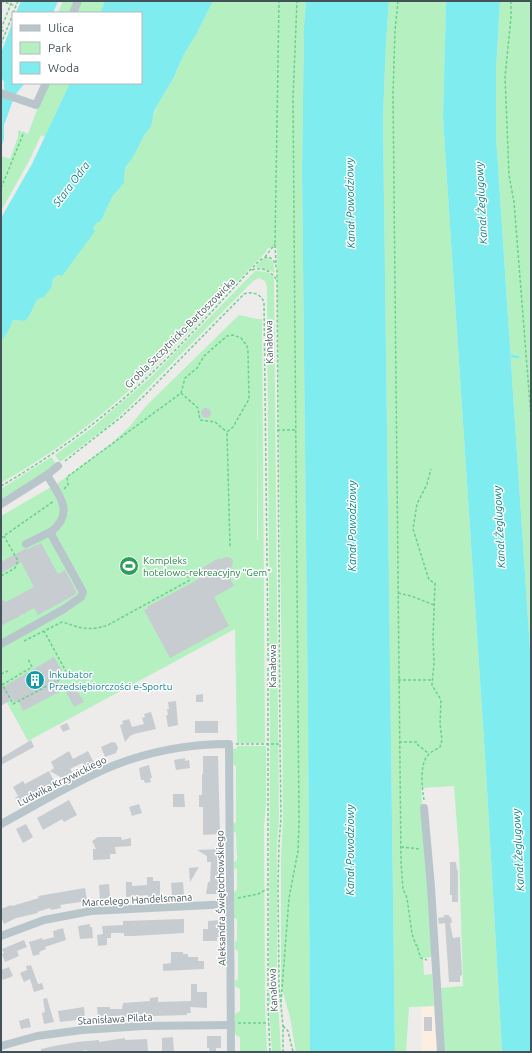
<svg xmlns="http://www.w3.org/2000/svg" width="532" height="1053" font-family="Ubuntu,sans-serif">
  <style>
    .commercial { fill: #fcefe1 }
    .green { fill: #b5f0c1; fill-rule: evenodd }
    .water { fill: #7fedf0 }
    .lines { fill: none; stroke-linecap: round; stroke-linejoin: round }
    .stream { stroke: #7fedf0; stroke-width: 2.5 }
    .building { fill: #c7ccd1 }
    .path { stroke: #6bd08c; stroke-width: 1.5; stroke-dasharray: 3 2; stroke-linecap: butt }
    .minor { stroke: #b8c6cc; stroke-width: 8 }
    .labels { text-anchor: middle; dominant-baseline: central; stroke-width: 3; stroke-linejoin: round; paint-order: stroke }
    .street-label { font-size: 10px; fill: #435359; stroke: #fff }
    .leisure-label { font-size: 10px; fill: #27864d; stroke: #fff; text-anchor: start }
    .culture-label { font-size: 10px; fill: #0d838f; stroke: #fff; text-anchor: start }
    .water-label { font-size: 11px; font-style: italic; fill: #078284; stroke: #fff }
  </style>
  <rect width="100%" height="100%" fill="#eeebeb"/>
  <path class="commercial" d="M434,1006L435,1031L438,1051L422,1052L421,1007Z"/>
  <g class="green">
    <path d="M63,1H75L70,13H58Z"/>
    <path d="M79,1H105L100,13H74Z"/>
    <path d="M213,1H306L304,26L302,171L308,724L310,1052H296L290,1017L281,986V860L283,818L282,706L277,248H268L265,253C222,297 181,343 135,385C95,422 49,456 1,483V341L8,332L13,320L25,321L31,314L34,305L39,298L51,288L53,279L58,275L97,223L101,221L112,197L124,183V175L126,166L148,130L158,104L173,79L184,54L197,33Z"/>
    <path d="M389,1H446L443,116L445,150L486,771L502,1052H443L441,988L463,986L459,852L454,786L421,788L432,929L431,957L423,958L424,975L432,974L434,1006L409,1007L406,1052H395L383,117L386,43Z"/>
    <path d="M500,1H531V665L496,135V71Z"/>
    <path d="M47,83H70L45,137L41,135L29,161L1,211V160L2,156L10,159L18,137V130L28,134Z"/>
    <path d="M268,258L273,262L275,273L271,271L255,267L263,259Z"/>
    <path d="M255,271C262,271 268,272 273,276L274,280L279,820L277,845V986L281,1052H272L269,1006L270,729L267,287L265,281L259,278L253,281L129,407L107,427L60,462L55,455L93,427L149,379Z"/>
    <path d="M239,315L257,319H262L265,743H237L235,629L28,741L1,692V516L58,483L111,444L130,426L146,406ZM257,385L258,540H257Z"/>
    <path d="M51,457L57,465L1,499V489Z"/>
    <path d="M237,746H266V802L264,828L265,1004L267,1052H240V1037L237,1036L235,1034V1014L240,1011V989L235,986V981L238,979V951L235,949V942L237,940V919L234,918V892L237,890V869L234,868V862L237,860L236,833L233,831V824L236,822V766L233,764V749L237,748Z"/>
  </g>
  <g class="water">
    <path d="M21,1H58L53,13H16Z"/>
    <path d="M105,1H213L197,33L184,54L173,79L158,104L154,112L151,126L144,136L133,157L126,166L124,175V183L112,197L101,221L97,223L93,228L95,231L62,276L58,275L53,279L51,288L43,298L42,297C35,300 34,306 31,313C30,316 27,318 25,321L13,320L8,332L1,341V218L32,164L70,83H141V13H100Z"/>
    <path d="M306,1H389L386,43L383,117L395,1052H310L308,724L302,171L304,26Z"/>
    <path d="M446,1H500L496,71V135L531,665V1052H502L486,771L445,150L443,116Z"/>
    <path d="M13,21V83H25L15,95L4,125V139L1,149V99L5,89H4V82L1,77V53Z"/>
  </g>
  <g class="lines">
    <path class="stream" d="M512,356L518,357"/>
  </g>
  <g class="building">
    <circle cx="206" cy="413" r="5"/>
    <path d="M41,543L58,574L65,570L76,591V594L38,615L34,608L26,612L25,614H23L19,616L18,618H16L1,626V598L6,602L34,587L21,562L1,573V562L25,549H28Z"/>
    <path d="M227,557L231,558L233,561L232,567L227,572L234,586L214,597L229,626L170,658L144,610L148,608L147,607L199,579L196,573L203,569L202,568L219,558L220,559Z"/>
    <path d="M54,657L64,674L57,678L63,690L23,711L18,700L14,702L12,699L1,706V688Z"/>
    <path d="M75,687L84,702L74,707L66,692Z"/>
    <path d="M203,694V702H196V695Z"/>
    <path d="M176,701L178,725L168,727L166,715H168L167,709H169L168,702Z"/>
    <path d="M151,712L156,729L134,734L130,736L125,742L120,725L123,724L122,721L129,719L132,727L144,724L142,718L145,717L144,714Z"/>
    <rect x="195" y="721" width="23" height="12"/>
    <path d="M67,723L70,729L63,732L60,726Z"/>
    <path d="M31,740L34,747L1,765V758Z"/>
    <path d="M112,742L116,743L118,748L116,753L105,757L101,747Z"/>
    <path d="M69,751L73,759L88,751L94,763L84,767L82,763L70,769L73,773L67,776V781L50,771L54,768L51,762Z"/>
    <path d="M203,756H218L220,834L203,835V807H199V795H202V774H203Z"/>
    <path d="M185,758V761L189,760L190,768L176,770L174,760Z"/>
    <path d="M149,765L152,778H150L151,782L145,783L144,780H141L139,768Z"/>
    <path d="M49,771L55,783L18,803L15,798L18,796L13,787L23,781L25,784Z"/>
    <path d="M173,794H184L185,807H173Z"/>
    <path d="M69,800L77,815L64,822L62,819L43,830L37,818Z"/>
    <path d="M139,804L142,813L132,816L129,807Z"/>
    <path d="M26,824L33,837L23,843L16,829Z"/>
    <path d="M98,837H121L122,840L131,838V846L115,847L116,854H110V859L93,860V849H96L92,841Z"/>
    <path d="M220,849V855H222V871H218L221,884L220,894H206L208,882H210L211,862H207V856L197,850Z"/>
    <path d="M450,862H456L457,870H458V902H452V895H450Z"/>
    <path d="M199,867L190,882L189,868Z"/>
    <path d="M147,877H153V881H160V897L155,898L154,897H148V895L126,897V882H132V886L147,885Z"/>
    <path d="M183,882L184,895L172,896L171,883Z"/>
    <path d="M109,884L110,897L100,900L99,885Z"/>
    <path d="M85,888L87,901L60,905L61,908L51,910L50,908L37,912L38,913L16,918L4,924L1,917V909L11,905L12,906L39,898L38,896Z"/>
    <path d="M444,915H449V917H451L452,923H450L453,938L460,937L462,975L460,976V982H449L445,923L439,924L438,918L444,917Z"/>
    <path d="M184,919V933L134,936H124V933H111V938H107V945L98,946L97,935L103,934L102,926L123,925V921Z"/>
    <path d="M221,920V937H217V941H203V929H208V921Z"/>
    <path d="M90,924V927H92L93,938L80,939L78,926Z"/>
    <path d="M63,928L66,940L45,947L46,949L39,952L40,954L33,956L29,942L42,938L43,940L54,937L53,931Z"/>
    <path d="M24,940L27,947L17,951L19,956L5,962L2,954L4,953L2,949Z"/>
    <path d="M171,952H183V954H188V957H198V961H204V969L163,971V964L171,963Z"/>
    <path d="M31,965L38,984L42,983L44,989L34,992L30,979L24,982L20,973L27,970L26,966Z"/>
    <path d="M9,967L13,976L3,980L1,976V970Z"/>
    <path d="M191,984H197V992H207V1008L190,1007L191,1013H187V1015L123,1017V1016L98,1018L97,1007H110V1009H122L123,1003L150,1001V998L158,997V1002L191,1001Z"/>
    <path d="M47,998L54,1022L44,1024L42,1013L45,1012L43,999Z"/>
    <path d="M84,1007L85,1019L60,1022L58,1011Z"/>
    <rect x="424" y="1017" width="8" height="14"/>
    <path d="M29,1018L31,1027L21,1029L19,1021Z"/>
    <path d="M207,1036H221V1048H216V1051L210,1052L209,1048H207Z"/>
    <path d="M173,1037L174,1052H162V1038Z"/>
    <path d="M125,1038V1040L147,1039L148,1051L87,1052V1050L75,1052H41V1049L54,1046L77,1042L99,1040V1042Z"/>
  </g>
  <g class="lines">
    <g class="path">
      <path d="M1,1L16,6"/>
      <path d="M398,1L395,31L393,94L401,862L403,889L407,898L412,934L416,945L418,946V950L421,958L427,960"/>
      <path d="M511,1V17L505,77L509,175L514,202L531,417"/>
      <path d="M13,13L18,1"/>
      <path d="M1,29L12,1"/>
      <path d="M1,30L6,32"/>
      <path d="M1,44L13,14"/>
      <path d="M1,188L24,132"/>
      <path d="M265,257L275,244"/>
      <path d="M276,263L275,244L279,1"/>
      <path d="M252,270C262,267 270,270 276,279"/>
      <path d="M181,393L198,408L200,420L215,422L227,432"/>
      <path d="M277,430H295"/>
      <path d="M65,461L120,418L144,396L244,294C252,291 262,294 264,303L268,644V1007L270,1052"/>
      <path d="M1,486C58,453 111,413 158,367C194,333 225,296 259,261C269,253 275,259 277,270L280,744L281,818L279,843L278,887L279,986L283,1026V1052"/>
      <path d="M64,489L68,485L67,477L181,393L185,378L197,368L204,356L227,336L233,335L241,338L247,346L248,352L249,399L233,427L227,432L230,547"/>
      <path d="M1,538L54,501"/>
      <path d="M1,576L15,568L18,561L4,536"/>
      <path d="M398,593L411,596L434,605"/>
      <path d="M24,641L62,622C67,623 71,625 75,626C86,630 98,629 108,625L190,580L185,570"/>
      <path d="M530,643H531"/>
      <path d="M1,674L8,671"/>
      <path d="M398,680H432"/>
      <path d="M1,682L13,704L68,675L44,631"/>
      <path d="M2,685L32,667L28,659"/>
      <path d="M399,742H417L418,745L428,753"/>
      <path d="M236,744H280"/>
      <path d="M424,800C422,788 419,763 429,754C432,751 437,749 440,747L442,740L440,724L441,700L432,685L434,663L433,638L435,583L429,580L413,529L417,504L427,484L431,469"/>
      <path d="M401,847L420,849"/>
      <path d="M238,898L258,894L267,889"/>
      <path d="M281,1002L289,898L298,851L299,823L293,98L297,1"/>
      <path d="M238,1023H269"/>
      <path d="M283,1026L288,1031L293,1052"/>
    </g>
    <g class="minor">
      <path d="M73,13L78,1"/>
      <path d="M1,93L36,105L46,83"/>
      <path d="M1,504L47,475L58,466"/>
      <path d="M26,544L52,531"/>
      <path d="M1,644L64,609L81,597L83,592L52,536V531C75,512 59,495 47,475"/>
      <path d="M424,808L431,887L441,1052"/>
      <path d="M1,824C38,804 75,781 115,765C151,751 190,744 229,744L231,1052"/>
      <path d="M1,936L44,920L91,911L230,904"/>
      <path d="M1,1046L37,1036L82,1030L144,1026L231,1025"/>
    </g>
  </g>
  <defs>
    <symbol id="stadium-disc" viewBox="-11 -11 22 22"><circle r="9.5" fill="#2e9e5b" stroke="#fff"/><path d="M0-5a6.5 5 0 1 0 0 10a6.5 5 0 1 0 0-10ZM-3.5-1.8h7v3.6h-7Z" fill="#fff"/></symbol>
    <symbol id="building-disc" viewBox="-11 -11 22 22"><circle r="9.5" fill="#0f9aa8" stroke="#fff"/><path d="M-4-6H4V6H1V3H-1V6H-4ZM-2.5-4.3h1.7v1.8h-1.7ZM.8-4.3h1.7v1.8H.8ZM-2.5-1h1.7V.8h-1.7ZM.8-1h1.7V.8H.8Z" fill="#fff"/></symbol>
  </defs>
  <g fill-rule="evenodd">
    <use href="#stadium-disc" x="118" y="555" width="22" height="22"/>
    <use href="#building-disc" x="24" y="669" width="22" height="22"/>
  </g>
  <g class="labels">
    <g class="street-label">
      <text transform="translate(180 333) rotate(-45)">Grobla Szczytnicko-Bartoszowicka</text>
      <text transform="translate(269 342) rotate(-91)">Kanałowa</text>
      <text transform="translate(272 666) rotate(-90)">Kanałowa</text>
      <text transform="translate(62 781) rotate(-27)">Ludwika Krzywickiego</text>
      <text transform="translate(221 898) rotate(-91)">Aleksandra Świętochowskiego</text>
      <text transform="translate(137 900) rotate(-3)">Marcelego Handelsmana</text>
      <text transform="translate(273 990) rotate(-93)">Kanałowa</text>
      <text transform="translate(115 1019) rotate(-3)">Stanisława Pilata</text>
    </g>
    <g class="leisure-label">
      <text x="143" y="560">Kompleks<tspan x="143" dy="12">hotelowo-rekreacyjny "Gem"</tspan></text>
    </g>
    <g class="culture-label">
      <text x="49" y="674">Inkubator<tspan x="49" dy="12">Przedsiębiorczości e-Sportu</tspan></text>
    </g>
    <g class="water-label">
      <text transform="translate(71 184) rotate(-53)">Stara Odra</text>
      <text transform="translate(350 203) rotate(-91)">Kanał Powodziowy</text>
      <text transform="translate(481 203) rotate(-93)">Kanał Żeglugowy</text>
      <text transform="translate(352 526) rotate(-90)">Kanał Powodziowy</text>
      <text transform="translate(499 527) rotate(-93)">Kanał Żeglugowy</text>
      <text transform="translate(350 850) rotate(-90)">Kanał Powodziowy</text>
      <text transform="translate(518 850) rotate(-93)">Kanał Żeglugowy</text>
    </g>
  </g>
  <rect width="532" height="1053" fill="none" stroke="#435359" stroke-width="4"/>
  <rect x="12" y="12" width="130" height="72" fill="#ffffff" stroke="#b4babd"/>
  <rect x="20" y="25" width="20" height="6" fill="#b8c6cc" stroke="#b4babd"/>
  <text x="48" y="32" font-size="12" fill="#435359">Ulica</text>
  <rect x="20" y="42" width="20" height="12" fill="#b5f0c1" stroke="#b4babd"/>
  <text x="48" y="52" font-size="12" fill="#435359">Park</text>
  <rect x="20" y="62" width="20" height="12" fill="#7fedf0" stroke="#b4babd"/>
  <text x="48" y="72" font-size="12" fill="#435359">Woda</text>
</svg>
